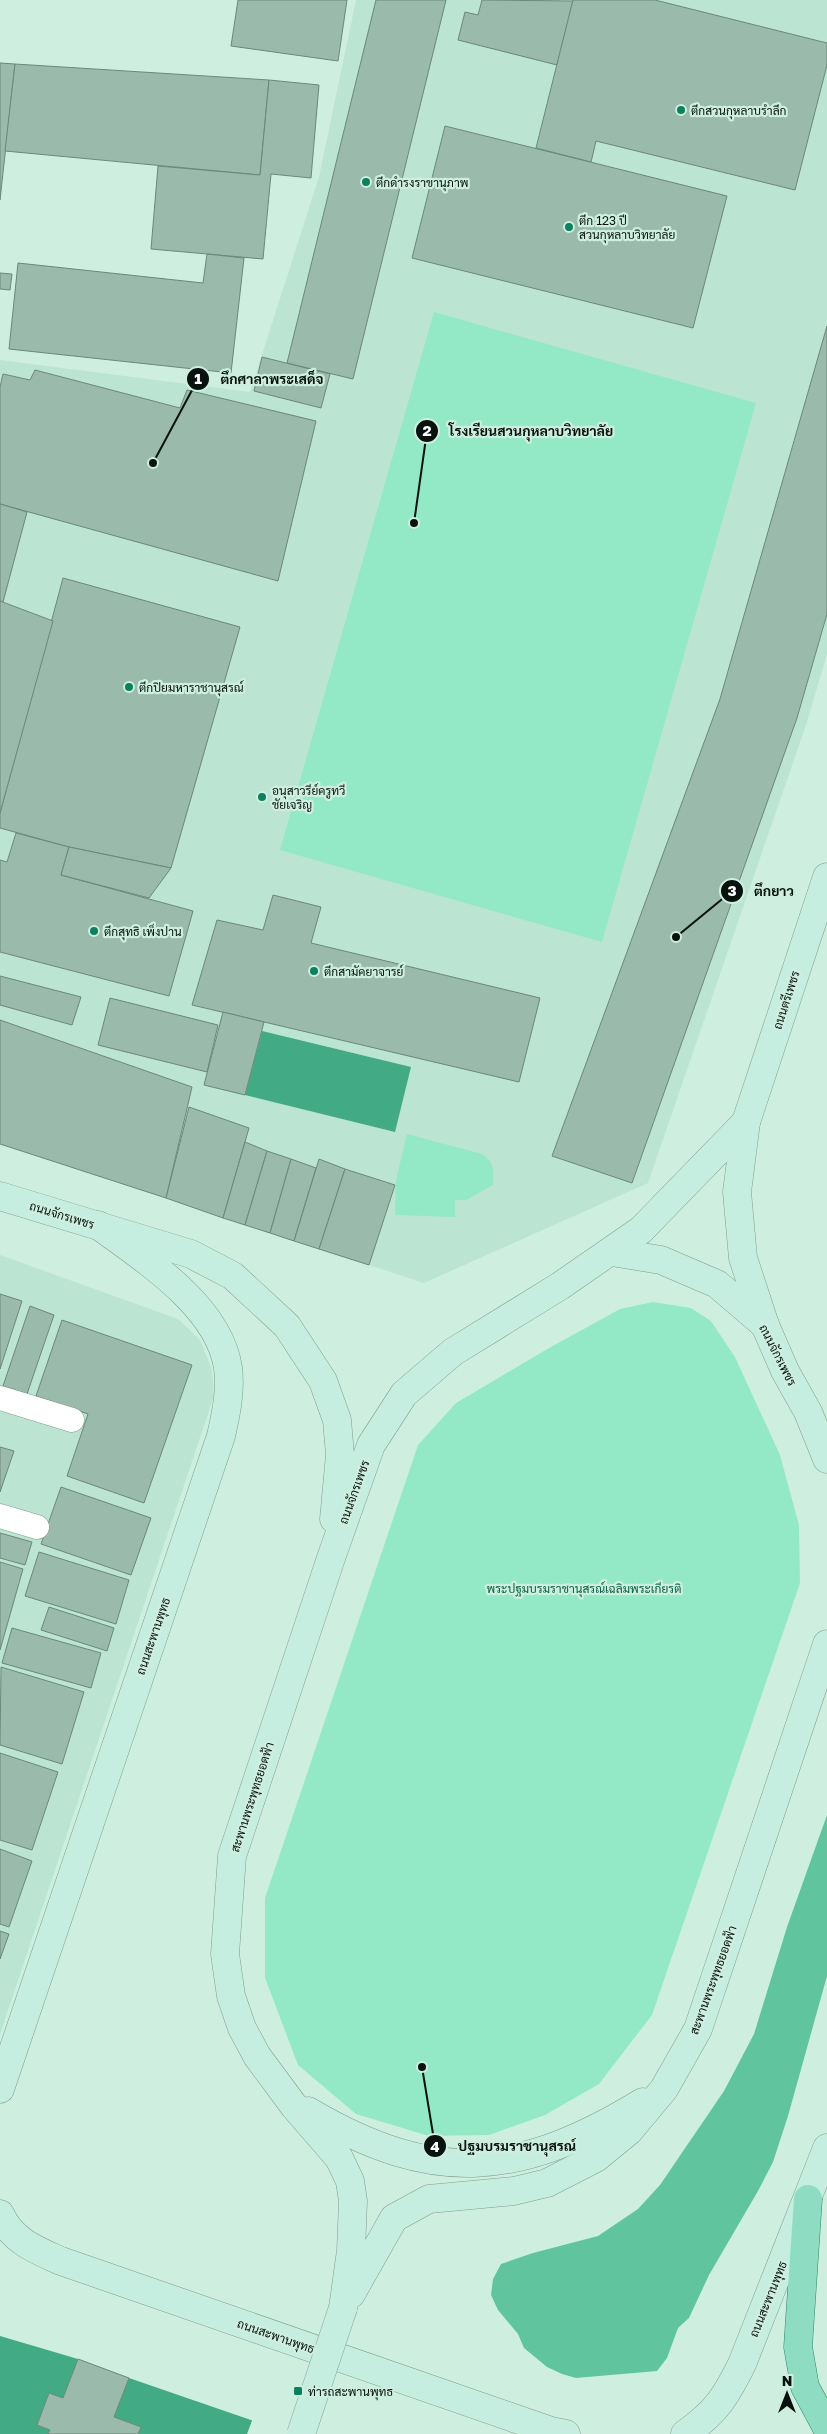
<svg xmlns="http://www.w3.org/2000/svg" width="827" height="2434" font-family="'Golos Text',Sarabun,sans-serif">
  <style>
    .built { fill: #bbe4d2 }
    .green { fill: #93e9c6 }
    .forest { fill: #60c59f }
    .water { fill: #42aa85 }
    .pier { fill: #ceefe0 }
    .building { fill: #9abaab; stroke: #6a887b }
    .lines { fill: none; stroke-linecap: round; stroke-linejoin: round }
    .lane-casing { stroke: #7e9d8f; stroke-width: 25 }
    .secondary-casing { stroke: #7e9d8f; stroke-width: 29 }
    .primary-casing { stroke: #2e8769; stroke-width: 29 }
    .lane { stroke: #fff; stroke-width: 24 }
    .secondary { stroke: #c6eee0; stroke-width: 28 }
    .primary { stroke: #8eddc2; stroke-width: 28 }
    .secondary-bridge-casing { stroke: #7e9d8f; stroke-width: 29; stroke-linecap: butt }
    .secondary-bridge { stroke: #c6eee0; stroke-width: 28 }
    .poi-dot { fill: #0d815f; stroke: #ceefe0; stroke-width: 2 }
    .labels { text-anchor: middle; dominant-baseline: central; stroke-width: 4.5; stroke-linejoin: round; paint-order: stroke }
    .poi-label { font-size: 12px; fill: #08130f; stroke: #ceefe0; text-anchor: start }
    .street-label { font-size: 12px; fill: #08130f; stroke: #ceefe0 }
    .park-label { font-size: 12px; fill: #0c5f45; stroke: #ceefe0 }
    .leader { fill: none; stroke: #08130f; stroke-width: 2 }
    .callout-dot { fill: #08130f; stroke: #ceefe0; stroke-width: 2 }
    .mark-label { font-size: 15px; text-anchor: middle; font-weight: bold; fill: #fff }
    .callout-label { font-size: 14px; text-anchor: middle; font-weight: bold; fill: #08130f; stroke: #ceefe0; stroke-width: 4.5; stroke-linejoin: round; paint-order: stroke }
  </style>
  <rect width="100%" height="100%" fill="#ceefe0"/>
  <g class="built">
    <path d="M356,0H827V654L807,722L648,1183L424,1283L0,1144V360L250,392L319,177Z"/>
    <path d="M0,1255L178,1319L200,1340L212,1370L214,1396L0,2034Z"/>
  </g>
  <g class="green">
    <path d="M434,312L756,403L602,942L280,850Z"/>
    <path d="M407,1134L482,1154C494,1162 494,1170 493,1185L466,1200H455V1217L395,1215L396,1180Z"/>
    <path d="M653,1302L691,1308L711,1321L735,1357L780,1455L799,1525L800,1583L652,2015L599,2084L545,2115L489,2135L429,2136L356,2114L298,2065L265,1978V1898L418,1445L456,1403L549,1348L620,1309Z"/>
  </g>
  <path class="forest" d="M827,1815V1976L788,2116L773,2162L758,2191L709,2275L689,2318L678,2328L667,2358L657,2371L576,2378L562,2374L547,2367L524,2348L518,2334L498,2310L491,2295L493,2279L501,2264L533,2253L598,2236L638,2209L660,2185L724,2091L754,2034L787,1927Z"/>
  <g class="water">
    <path d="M262,1031L411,1067L395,1132L245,1095Z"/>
    <path d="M0,2336L78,2359L63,2398L49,2393L37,2425L50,2430L48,2434H0Z"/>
    <path d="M129,2378L292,2434H138L141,2427L114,2417Z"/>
  </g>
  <path class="pier" d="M253,2418L293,2432L294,2434H247Z"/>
  <g class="building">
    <path d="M238,0H347L338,61L231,46Z"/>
    <path d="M376,0H446L353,379L287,363Z"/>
    <path d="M482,0L573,1L557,65L458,40L465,12L478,15Z"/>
    <path d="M655,0L827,43V65L795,190L596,141L591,162L536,148L573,0Z"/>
    <path d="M0,63L15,64L0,200Z"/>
    <path d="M15,64L269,80L260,175L5,151Z"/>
    <path d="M269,80L319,85L311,178L271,174L263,259L151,249L158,166L260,175Z"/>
    <path d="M445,126L727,196L693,328L412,258Z"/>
    <path d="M207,254L244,258L231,373L9,349L18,263L203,283Z"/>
    <path d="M0,273L12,274L10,290L0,289Z"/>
    <path d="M827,326V614L797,718L632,1183L552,1156L720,699Z"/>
    <path d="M262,357L330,374L321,408L254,391Z"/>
    <path d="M35,370L180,408L187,390L316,421L278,581L0,504V387L3,374L30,380Z"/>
    <path d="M0,504L27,512L3,602L0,601Z"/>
    <path d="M63,578L240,627L171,868L69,847L0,828V813Z"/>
    <path d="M0,601L53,621L0,813Z"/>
    <path d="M16,833L69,847L61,875L193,911L169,996L0,952V860L7,862Z"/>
    <path d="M69,847L171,868L149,898L61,875Z"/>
    <path d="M273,895L321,907L311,943L540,998L519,1082L192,1005L217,920L263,930Z"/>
    <path d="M0,976L81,997L72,1025L0,1005Z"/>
    <path d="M110,998L218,1025L207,1072L98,1045Z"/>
    <path d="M223,1012L264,1022L245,1095L204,1085Z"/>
    <path d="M0,1020L192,1087L166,1198L0,1144Z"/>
    <path d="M189,1107L249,1128L223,1218L166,1198Z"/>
    <path d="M245,1142L267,1151L245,1225L223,1218Z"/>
    <path d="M267,1151L291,1159L270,1233L245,1225Z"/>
    <path d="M291,1159L316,1168L294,1241L270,1233Z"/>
    <path d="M319,1159L345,1169L319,1249L294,1241Z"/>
    <path d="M345,1169L395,1185L369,1265L319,1249Z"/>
    <path d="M0,1294L22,1301L0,1369Z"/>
    <path d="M30,1306L54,1315L27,1394L3,1386Z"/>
    <path d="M62,1320L192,1365L144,1503L67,1476L88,1414L36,1396Z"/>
    <path d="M0,1447L14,1451L0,1492Z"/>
    <path d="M61,1487L151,1518L131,1575L41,1544Z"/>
    <path d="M0,1533L32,1542L25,1565L0,1558Z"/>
    <path d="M39,1552L129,1580L116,1624L25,1596Z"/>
    <path d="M0,1562L23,1569L0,1650Z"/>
    <path d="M49,1607L114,1628L107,1651L41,1630Z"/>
    <path d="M12,1628L101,1653L91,1688L2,1663Z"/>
    <path d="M1,1667L84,1692L62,1764L0,1745Z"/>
    <path d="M0,1753L58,1772L32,1850L0,1840Z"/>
    <path d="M0,1849L32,1861L9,1927L0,1924Z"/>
    <path d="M0,1931L9,1934L0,1959Z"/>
    <path d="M78,2359L129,2378L114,2417L141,2427L138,2434H48L50,2430L37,2425L49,2393L63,2398Z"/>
  </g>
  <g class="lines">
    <defs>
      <g id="lane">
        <path d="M0,1398L72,1420"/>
        <path d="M0,1516L37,1527"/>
      </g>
      <g id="secondary">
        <path d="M827,877L746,1122L737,1192L743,1258L765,1325L785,1371L808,1412L827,1459"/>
        <path d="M0,1196L191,1254L233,1276L287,1326L323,1381L337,1420L340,1455L334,1519"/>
        <path d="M612,1252L661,1260L717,1284L765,1325"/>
        <path d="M0,2089L221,1436C226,1414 231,1391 228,1368C219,1306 145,1260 98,1225"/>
        <path d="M308,2111C435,2186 520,2177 643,2102"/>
        <path d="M0,2214C12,2241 36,2250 61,2261L551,2431L566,2434"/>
        <path d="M351,2294L394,2218L429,2199L514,2191L547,2183L596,2158L629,2131L664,2089L698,2029L827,1644"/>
        <path d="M343,2308L351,2251L353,2201L350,2181L339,2158L294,2106L257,2056L242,2028L231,1996L225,1954L232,1856L331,1558L371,1445L404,1394L453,1352L560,1286L641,1230L746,1122"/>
        <path d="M685,2434C716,2412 725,2398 742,2364L827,2148"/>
      </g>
      <path id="primary" d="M808,2199L798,2347L805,2387L827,2428"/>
    </defs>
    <use href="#lane" class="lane-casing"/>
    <use href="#secondary" class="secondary-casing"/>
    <use href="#primary" class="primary-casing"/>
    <use href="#lane" class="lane"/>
    <use href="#secondary" class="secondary"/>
    <use href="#primary" class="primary"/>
    <defs>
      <path id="secondary-bridge" d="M301,2434L343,2308"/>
    </defs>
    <use href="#secondary-bridge" class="secondary-bridge-casing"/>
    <use href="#secondary-bridge" class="secondary-bridge"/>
  </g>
  <g class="poi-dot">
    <circle cx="681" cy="110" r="5"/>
    <circle cx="366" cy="182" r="5"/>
    <circle cx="569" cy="227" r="5"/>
    <circle cx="129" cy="687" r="5"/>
    <circle cx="262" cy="797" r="5"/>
    <circle cx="94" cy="931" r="5"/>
    <circle cx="314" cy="971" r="5"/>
    <rect x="293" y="2386" width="10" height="10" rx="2.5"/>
  </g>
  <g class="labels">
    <g class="poi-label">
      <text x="691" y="110">ตึกสวนกุหลาบรำลึก</text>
      <text x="376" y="182">ตึกดำรงราขานุภาพ</text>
      <text x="579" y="220">ตึก 123 ปี<tspan x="579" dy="14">สวนกุหลาบวิทยาลัย</tspan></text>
      <text x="139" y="687">ตึกปิยมหาราชานุสรณ์</text>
      <text x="272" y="790">อนุสาวรีย์ครูทวี<tspan x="272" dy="14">ชัยเจริญ</tspan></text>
      <text x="104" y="931">ตึกสุทธิ เพ็งปาน</text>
      <text x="324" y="971">ตึกสามัคยาจารย์</text>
      <text x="308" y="2391">ท่ารถสะพานพุทธ</text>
    </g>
    <g class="street-label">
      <text transform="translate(786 1000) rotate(-72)">ถนนตรีเพชร</text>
      <text transform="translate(62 1215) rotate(17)">ถนนจักรเพชร</text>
      <text transform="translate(778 1355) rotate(63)">ถนนจักรเพชร</text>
      <text transform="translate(354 1492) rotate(-70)">ถนนจักรเพชร</text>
      <text transform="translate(153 1636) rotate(-71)">ถนนสะพานพุทธ</text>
      <text transform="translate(252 1797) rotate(-72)">สะพานพระพุทธยอดฟ้า</text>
      <text transform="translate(713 1980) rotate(-70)">สะพานพระพุทธยอดฟ้า</text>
      <text transform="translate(768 2299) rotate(-68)">ถนนสะพานพุทธ</text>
      <text transform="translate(276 2336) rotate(19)">ถนนสะพานพุทธ</text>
    </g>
    <g class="park-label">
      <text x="584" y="1588">พระปฐมบรมราชานุสรณ์เฉลิมพระเกียรติ</text>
    </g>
  </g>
  <path class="leader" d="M153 463L198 379M414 523L427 431M676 937L732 891M422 2067L435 2146"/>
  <g class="callout-dot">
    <circle cx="153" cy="463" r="5"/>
    <circle cx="414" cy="523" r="5"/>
    <circle cx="676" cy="937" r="5"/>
    <circle cx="422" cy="2067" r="5"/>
    <circle cx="198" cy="379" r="12"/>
    <circle cx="427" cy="431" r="12"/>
    <circle cx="732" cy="891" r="12"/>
    <circle cx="435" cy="2146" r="12"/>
  </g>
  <g class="mark-label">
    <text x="198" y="384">1</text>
    <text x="427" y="436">2</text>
    <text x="732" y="896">3</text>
    <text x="435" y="2152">4</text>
  </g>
  <g class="callout-label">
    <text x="272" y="384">ตึกศาลาพระเสด็จ</text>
    <text x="531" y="436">โรงเรียนสวนกุหลาบวิทยาลัย</text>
    <text x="774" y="896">ตึกยาว</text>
    <text x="517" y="2151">ปฐมบรมราชานุสรณ์</text>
  </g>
  <g transform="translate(787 2394)" stroke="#ceefe0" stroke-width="4" paint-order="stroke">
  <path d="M0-4L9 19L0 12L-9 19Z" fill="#08130f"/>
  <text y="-8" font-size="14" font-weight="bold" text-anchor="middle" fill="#08130f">N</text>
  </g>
</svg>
